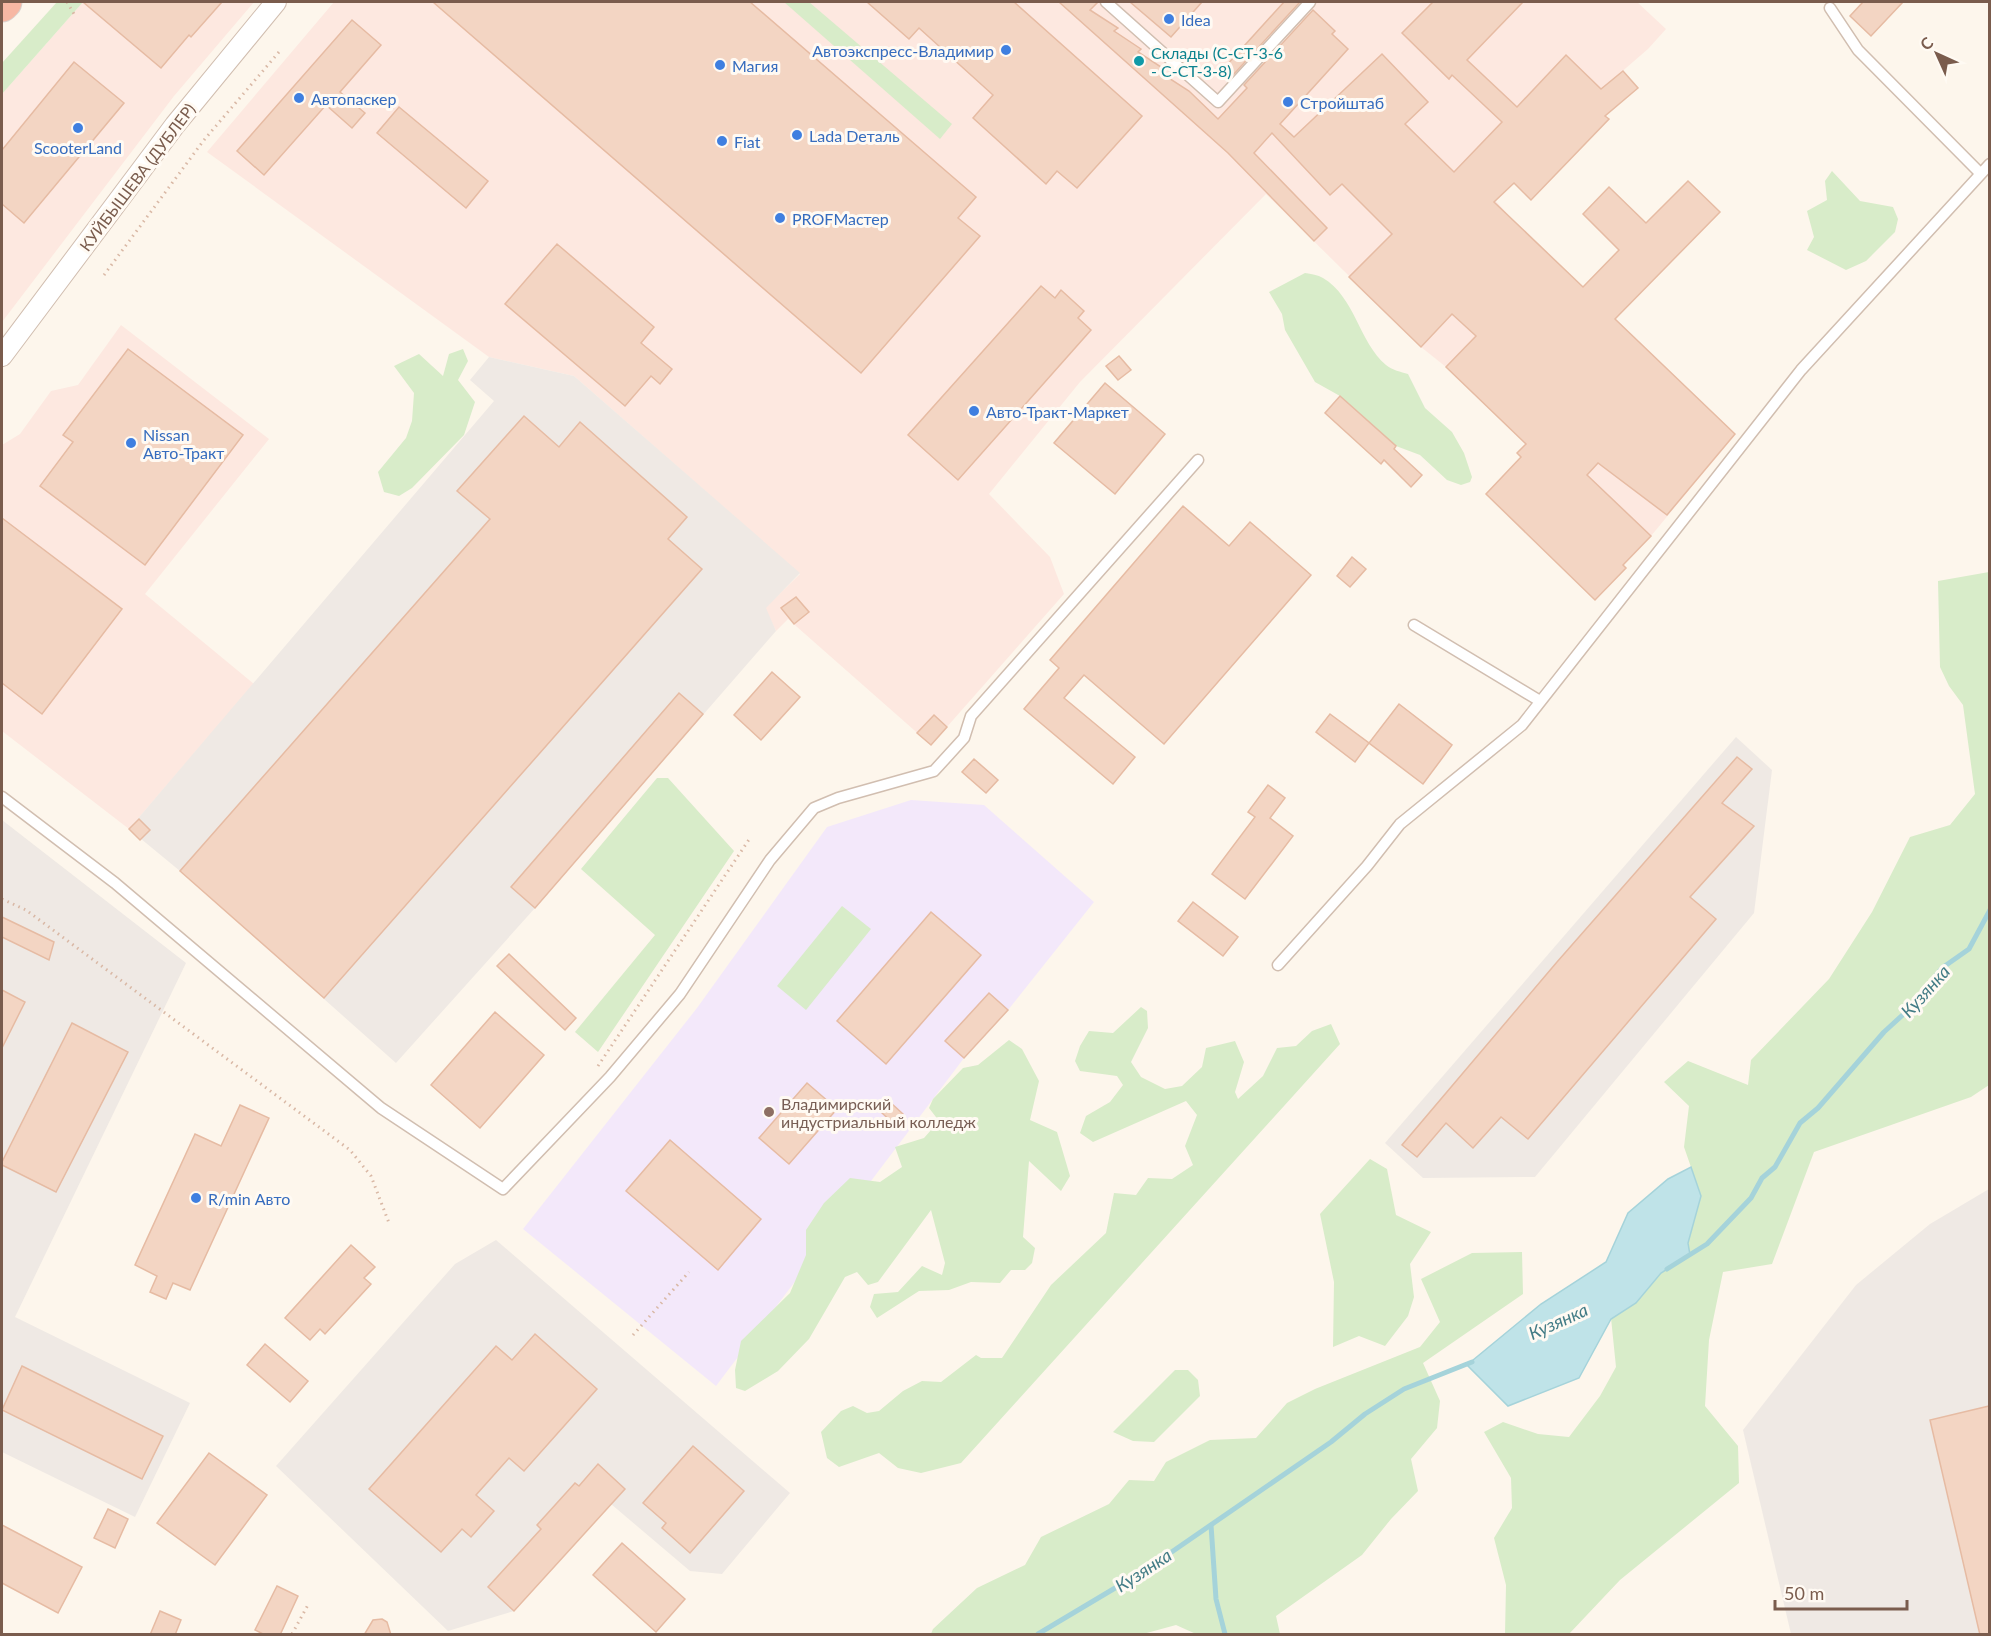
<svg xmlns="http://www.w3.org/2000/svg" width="1991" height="1636" font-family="Lato,sans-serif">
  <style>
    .commercial { fill: #fde8e0 }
    .industrial { fill: #efe9e4 }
    .education { fill: #f3e8fa }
    .green { fill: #d8ecc9 }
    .water { fill: #bfe3e8; stroke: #a5d3da; stroke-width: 1.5 }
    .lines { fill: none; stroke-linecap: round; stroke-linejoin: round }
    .stream { stroke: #a5d3da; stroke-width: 5 }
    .building { fill: #f3d5c3; stroke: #e6bba3; stroke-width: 1.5 }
    .lane-casing { stroke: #d1beb0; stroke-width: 13 }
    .street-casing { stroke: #d1beb0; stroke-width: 22 }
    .highway-casing { stroke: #dad1cd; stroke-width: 35 }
    .path { stroke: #d9b8a5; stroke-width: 3; stroke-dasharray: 1.5 4.5; stroke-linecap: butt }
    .lane { stroke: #fff; stroke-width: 10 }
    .street { stroke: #fff; stroke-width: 20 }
    .highway { stroke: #f7b7a3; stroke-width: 33 }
    .shop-dot { fill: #3f7fe0; stroke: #fffaf3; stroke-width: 2 }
    .culture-dot { fill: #0f9aa8; stroke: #fffaf3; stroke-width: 2 }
    .education-dot { fill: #8d6e63; stroke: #fffaf3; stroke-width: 2 }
    .labels { text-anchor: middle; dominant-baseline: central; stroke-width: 6; stroke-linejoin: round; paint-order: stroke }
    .shop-label { font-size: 16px; fill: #366cbe; stroke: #fffaf3; text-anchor: start }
    .culture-label { font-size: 16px; fill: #0d838f; stroke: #fffaf3; text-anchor: start }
    .street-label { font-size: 16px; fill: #7a5c4d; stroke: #fffaf3 }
    .education-label { font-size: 16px; fill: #785e54; stroke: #fffaf3; text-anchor: start }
    .water-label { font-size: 18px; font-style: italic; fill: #437c86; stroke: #fffaf3 }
  </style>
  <rect width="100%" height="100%" fill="#fdf6ec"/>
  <g class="commercial">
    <path d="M83,2H254L174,96L2,322V94Z"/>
    <path d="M334,2H1637L1666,29L1648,49L1589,100L1489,193L1510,217L1735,434L1651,536L1629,559L1517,453L1526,443L1446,367L1421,347L1266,194L1080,382L989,494L1050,557L1064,594L931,745L788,619L776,631L765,608L800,574L574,376L489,357L207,152Z"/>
    <path d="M121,325L269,439L145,594L254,684L129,829L2,731V445L20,434L51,391L78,385Z"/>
  </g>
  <g class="industrial">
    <path d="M489,357L574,376L800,573L766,608L776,631L535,908L396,1063L180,871L129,829L494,401L470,380Z"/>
    <path d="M1736,737L1772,770L1754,913L1535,1177L1423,1178L1385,1143Z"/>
    <path d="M2,820L186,963L15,1317L190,1403L135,1517L2,1452Z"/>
    <path d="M1989,1189V1634H1791L1743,1430L1856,1285L1930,1224Z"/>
    <path d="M496,1240L790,1493L722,1574L690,1571L611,1504L514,1611L448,1631L276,1466L455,1264Z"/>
  </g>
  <path class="education" d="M911,800L984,805L1094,902L1008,1010L964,1058L716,1386L523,1229L697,1008L827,827Z"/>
  <g class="green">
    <path d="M57,2H83L2,94V63Z"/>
    <path d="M784,2H809L952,124L940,139Z"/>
    <path d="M1832,171L1860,201L1893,207L1898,219L1895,232L1866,261L1846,270L1807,250L1814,237L1807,211L1827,200L1825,181Z"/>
    <path d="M1305,273C1311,274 1318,275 1323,278C1355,297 1359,342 1386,365C1392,370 1401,372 1408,374L1425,408L1452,432L1464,453L1472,477L1470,482L1461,485L1447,480L1420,455L1396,446L1340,396L1315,382L1285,330L1282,314L1269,292Z"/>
    <path d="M463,349L468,361L458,380L475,402L464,435L412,488L399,496L384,492L378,472L406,438L412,421L414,393L394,366L419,354L443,376L449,354Z"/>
    <path d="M1989,572V1085L1971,1097L1814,1152L1772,1264L1723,1272L1709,1340L1705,1406L1738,1446L1739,1483L1620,1580L1569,1634H1505L1506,1585L1494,1538L1512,1508L1511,1478L1484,1432L1503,1422L1538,1434L1569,1437L1600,1396L1616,1367L1611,1318L1636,1303L1661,1273L1690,1255L1688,1243L1701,1196L1684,1147L1689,1106L1664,1082L1688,1061L1748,1085L1751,1060L1829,979L1872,912L1910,837L1950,825L1975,794L1963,705L1949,686L1940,667L1938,581Z"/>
    <path d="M657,778H668L734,851L598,1052L575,1032L655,935L581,869Z"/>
    <path d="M842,906L871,929L806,1010L777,986Z"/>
    <path d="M1141,1007L1147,1011L1148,1028L1131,1062L1141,1077L1165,1089L1182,1086L1202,1067L1206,1048L1235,1041L1244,1062L1235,1092L1238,1099L1263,1076L1277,1048L1296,1046L1312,1031L1331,1024L1340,1044L961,1463L921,1473L898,1468L879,1453L839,1467L827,1458L821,1432L841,1411L853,1406L867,1413L879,1411L903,1391L922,1381L941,1382L976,1355L981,1358H1002L1051,1285L1106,1233L1114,1193L1136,1195L1148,1178L1172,1179L1193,1165L1185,1146L1197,1115L1186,1101L1093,1142L1080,1133L1086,1116L1110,1102L1123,1085L1117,1076L1080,1071L1075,1061L1080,1046L1089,1031L1113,1033Z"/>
    <path d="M1009,1040L1022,1049L1039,1081L1030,1120L1057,1132L1070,1176L1061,1191L1029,1161L1023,1237L1035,1248L1032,1263L1025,1270H1011L1000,1283L971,1282L949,1290L919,1291L877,1318L870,1307L874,1294L898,1292L922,1266L942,1275L945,1263L931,1210L878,1282L868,1285L857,1272L845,1277L809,1339L778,1371L745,1391L736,1388L735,1370L741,1341L790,1293L806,1255V1230L824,1203L850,1178L880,1182L902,1167L895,1147L924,1138L939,1121L929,1108L933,1099L963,1068L978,1065Z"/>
    <path d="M1370,1159L1387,1169L1396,1215L1431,1232L1410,1264L1414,1297L1408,1316L1385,1346L1359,1336L1333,1347L1334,1282L1320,1214Z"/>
    <path d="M1522,1252L1523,1294L1423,1363L1440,1401L1437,1428L1411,1459L1418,1491L1391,1519L1362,1555L1276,1616L1280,1634H1196L1176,1625L1143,1634H931L933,1629L977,1588L1025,1565L1041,1537L1109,1504L1129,1480L1154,1481L1166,1462L1210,1440L1256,1438L1287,1403L1315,1389L1420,1347L1440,1322L1421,1279L1472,1253Z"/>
    <path d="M1175,1370H1188L1198,1380L1200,1396L1154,1442L1133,1441L1113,1432Z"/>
  </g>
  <path class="water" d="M1691,1167L1701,1196L1688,1243L1690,1255L1661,1273L1636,1303L1611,1319L1579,1378L1508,1406L1467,1365L1541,1304L1606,1262L1628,1213L1668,1179Z"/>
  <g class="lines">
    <g class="stream">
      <path d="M1667,1269L1707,1244L1751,1198L1762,1178L1775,1167L1800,1123L1818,1108L1884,1032L1907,1011L1942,968L1969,949L1990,910"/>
      <path d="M1211,1525L1216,1599L1225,1634"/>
      <path d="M1038,1634L1147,1569L1331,1442L1365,1414L1404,1389L1472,1362"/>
    </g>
  </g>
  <g class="building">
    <path d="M83,2H222L191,37L189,35L161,68Z"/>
    <path d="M433,2H750L976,197L958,218L980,236L861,373Z"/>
    <path d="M867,2H1014L1142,116L1077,188L1057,171L1046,184L973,118L993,95L919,28L909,39Z"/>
    <path d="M1059,2H1098L1090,10L1118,28L1114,31L1141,49L1138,52L1164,69L1161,73L1189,91L1218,119L1247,88L1244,85L1313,10L1335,31L1332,34L1348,49L1280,124L1294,137L1382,54L1428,102L1405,124L1454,172L1502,122L1452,75L1449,79L1402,33L1433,2H1523L1467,60L1517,107L1566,55L1601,89L1623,71L1638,88L1605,116L1609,119L1531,200L1514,183L1494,202L1583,287L1619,250L1583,214L1609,187L1646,223L1688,181L1720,212L1615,319L1735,434L1667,515L1598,463L1587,475L1651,536L1623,565L1626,568L1595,600L1486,494L1521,457L1517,453L1526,444L1446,367L1476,336L1452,314L1421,347L1349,277L1392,234L1342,184L1330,195L1272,133L1254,153L1327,228L1314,241L1228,153Z"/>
    <path d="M1130,2H1202L1171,37Z"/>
    <path d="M1284,2H1300L1233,75L1225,67Z"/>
    <path d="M1863,2H1903L1871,36L1850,16Z"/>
    <path d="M352,20L381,45L340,92L365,113L352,128L326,105L264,175L237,151Z"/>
    <path d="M74,62L124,103L24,223L2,204V150Z"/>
    <path d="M399,107L488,181L466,208L377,133Z"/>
    <path d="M557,244L654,327L641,343L672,369L660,384L651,376L625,406L505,304Z"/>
    <path d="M1041,286L1055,298L1061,290L1084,311L1078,318L1091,330L958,480L908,435Z"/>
    <path d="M128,349L243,435L145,565L40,486L73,442L63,435Z"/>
    <path d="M1119,356L1131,370L1118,380L1106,366Z"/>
    <path d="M1105,383L1165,434L1115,494L1054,443Z"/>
    <path d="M1340,396L1396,446L1394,449L1422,475L1411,487L1384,460L1381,464L1325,413Z"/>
    <path d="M524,416L559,447L580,422L687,517L668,539L702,569L324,998L180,871L490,519L457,491Z"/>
    <path d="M1183,506L1229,546L1250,522L1311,575L1164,744L1084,675L1064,698L1135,757L1113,784L1024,709L1059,668L1050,660Z"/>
    <path d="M2,518L122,609L42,714L2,683Z"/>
    <path d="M1352,557L1366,569L1350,587L1337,576Z"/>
    <path d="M796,597L809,612L794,624L781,608Z"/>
    <path d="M772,672L800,697L761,740L734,715Z"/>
    <path d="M679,693L703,714L535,908L511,887Z"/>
    <path d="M1399,704L1452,745L1423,784L1369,743Z"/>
    <path d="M1330,714L1369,743L1355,762L1316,732Z"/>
    <path d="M934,715L947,727L931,745L917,733Z"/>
    <path d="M1737,757L1752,769L1722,803L1754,826L1690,897L1716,919L1528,1139L1501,1117L1473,1148L1446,1123L1417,1157L1402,1145L1557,962Z"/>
    <path d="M974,759L998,780L986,793L962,772Z"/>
    <path d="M1268,785L1285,798L1270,818L1293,836L1245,899L1212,874L1255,817L1248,812Z"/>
    <path d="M139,819L150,830L140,840L129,829Z"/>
    <path d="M1193,902L1238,937L1223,956L1178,921Z"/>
    <path d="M931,912L981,955L886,1064L837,1021Z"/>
    <path d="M2,917L54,942L49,960L2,937Z"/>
    <path d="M509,954L576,1018L565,1030L497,966Z"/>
    <path d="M2,990L25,1002L2,1048Z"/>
    <path d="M989,993L1008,1010L964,1058L945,1041Z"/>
    <path d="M495,1012L544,1055L480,1128L431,1085Z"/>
    <path d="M72,1023L128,1052L56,1192L2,1165V1162Z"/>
    <path d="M807,1083L837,1109L789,1164L759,1138Z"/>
    <path d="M891,1103L903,1114L894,1124L882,1113Z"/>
    <path d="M240,1105L269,1118L190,1290L173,1283L166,1299L150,1292L157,1276L135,1265L195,1134L221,1146Z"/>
    <path d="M670,1140L761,1219L718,1270L626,1191Z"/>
    <path d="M351,1245L375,1267L364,1278L371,1284L325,1334L320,1329L310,1340L285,1318Z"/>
    <path d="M535,1334L597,1389L524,1471L509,1458L476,1495L494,1511L471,1537L462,1529L441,1552L369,1489L496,1346L512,1360Z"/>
    <path d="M265,1344L308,1381L290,1402L247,1365Z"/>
    <path d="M22,1366L163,1436L142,1479L2,1410Z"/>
    <path d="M1989,1406V1635H1980L1930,1420Z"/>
    <path d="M693,1446L744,1491L690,1553L662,1528L666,1523L643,1503Z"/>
    <path d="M209,1453L267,1495L215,1565L157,1523Z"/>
    <path d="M598,1464L625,1489L514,1611L488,1587L541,1529L537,1525L575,1483L579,1486Z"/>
    <path d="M108,1509L128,1519L115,1548L94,1538Z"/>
    <path d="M2,1525L82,1567L58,1613L2,1583Z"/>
    <path d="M622,1543L685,1599L656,1632L593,1575Z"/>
    <path d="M277,1586L298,1596L280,1635H265L255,1630Z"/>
    <path d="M160,1611L181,1620L175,1635H150Z"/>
    <path d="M382,1619L387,1622L391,1635H364L373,1620Z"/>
  </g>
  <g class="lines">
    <defs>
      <g id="lane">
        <path d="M1106,2L1218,102L1310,2"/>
        <path d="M1830,8L1858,50L1980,173"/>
        <path d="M1414,625L1540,701"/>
        <path d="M2,797L115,883L381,1108L503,1189L610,1077L680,994L770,860L814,808L838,798L934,771L964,738L971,716L1198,460"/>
        <path d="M1278,965L1367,866L1400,824L1522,725L1801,370L1990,164"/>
      </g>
      <path id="street" d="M2,356L175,125L276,2"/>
      <path id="highway" d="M2,5L5,2"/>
    </defs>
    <use href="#lane" class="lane-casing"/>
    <use href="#street" class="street-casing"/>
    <use href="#highway" class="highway-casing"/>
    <g class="path">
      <path d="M67,2L74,14"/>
      <path d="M104,275L204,140L279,52"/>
      <path d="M2,899L26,910L350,1150L371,1176L389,1223"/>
      <path d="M598,1066L750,838"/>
      <path d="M633,1335L689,1272"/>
      <path d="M292,1634L309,1603"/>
    </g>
    <use href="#lane" class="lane"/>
    <use href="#street" class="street"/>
    <use href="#highway" class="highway"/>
  </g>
  <g class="shop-dot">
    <circle cx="1169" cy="19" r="6"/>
    <circle cx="1006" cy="50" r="6"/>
    <circle cx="720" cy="65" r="6"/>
    <circle cx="299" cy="98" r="6"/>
    <circle cx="1288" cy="102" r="6"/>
    <circle cx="78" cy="128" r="6"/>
    <circle cx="797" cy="135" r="6"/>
    <circle cx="722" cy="141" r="6"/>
    <circle cx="780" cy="218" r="6"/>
    <circle cx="974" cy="411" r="6"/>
    <circle cx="131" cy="443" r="6"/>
    <circle cx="196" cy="1198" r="6"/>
  </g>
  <circle class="culture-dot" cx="1139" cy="61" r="6"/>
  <circle class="education-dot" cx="769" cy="1112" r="6"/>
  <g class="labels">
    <g class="shop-label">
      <text x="1181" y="19">Idea</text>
      <text x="994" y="50" text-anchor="end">Автоэкспресс-Владимир</text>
      <text x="732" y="65">Магия</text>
      <text x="311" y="98">Автопаскер</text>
      <text x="1300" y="102">Стройштаб</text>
      <text x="809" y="135">Lada Dеталь</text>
      <text x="734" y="141">Fiat</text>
      <text x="78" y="147" text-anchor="middle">ScooterLand</text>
      <text x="792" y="218">PROFМастер</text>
      <text x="986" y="411">Авто-Тракт-Маркет</text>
      <text x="143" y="434">Nissan<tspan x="143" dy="18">Авто-Тракт</tspan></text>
      <text x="208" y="1198">R/min Авто</text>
    </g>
    <g class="culture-label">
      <text x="1151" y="52">Склады (С-СТ-3-6<tspan x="1151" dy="18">- С-СТ-3-8)</tspan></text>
    </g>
    <g class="street-label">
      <text transform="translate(137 177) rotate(-53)">КУЙБЫШЕВА (ДУБЛЕР)</text>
    </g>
    <g class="education-label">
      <text x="781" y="1103">Владимирский<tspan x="781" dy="18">индустриальный колледж</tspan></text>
    </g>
    <g class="water-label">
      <text transform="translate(1925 991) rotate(-48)">Кузянка</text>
      <text transform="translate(1558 1321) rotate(-24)">Кузянка</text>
      <text transform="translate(1143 1570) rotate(-33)">Кузянка</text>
    </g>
  </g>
  <rect width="1991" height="1636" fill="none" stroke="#7a5c4d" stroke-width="6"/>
  <g transform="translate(1937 54) rotate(315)" stroke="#fffaf3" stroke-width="4.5" paint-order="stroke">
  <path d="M0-4.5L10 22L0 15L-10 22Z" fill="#7a5c4d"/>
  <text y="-9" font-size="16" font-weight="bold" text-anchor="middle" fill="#7a5c4d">С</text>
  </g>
  <path d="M1775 1600v9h132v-9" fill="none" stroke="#7a5c4d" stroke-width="3"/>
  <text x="1784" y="1600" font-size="18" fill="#7a5c4d" stroke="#fffaf3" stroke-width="4.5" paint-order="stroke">50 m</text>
</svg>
